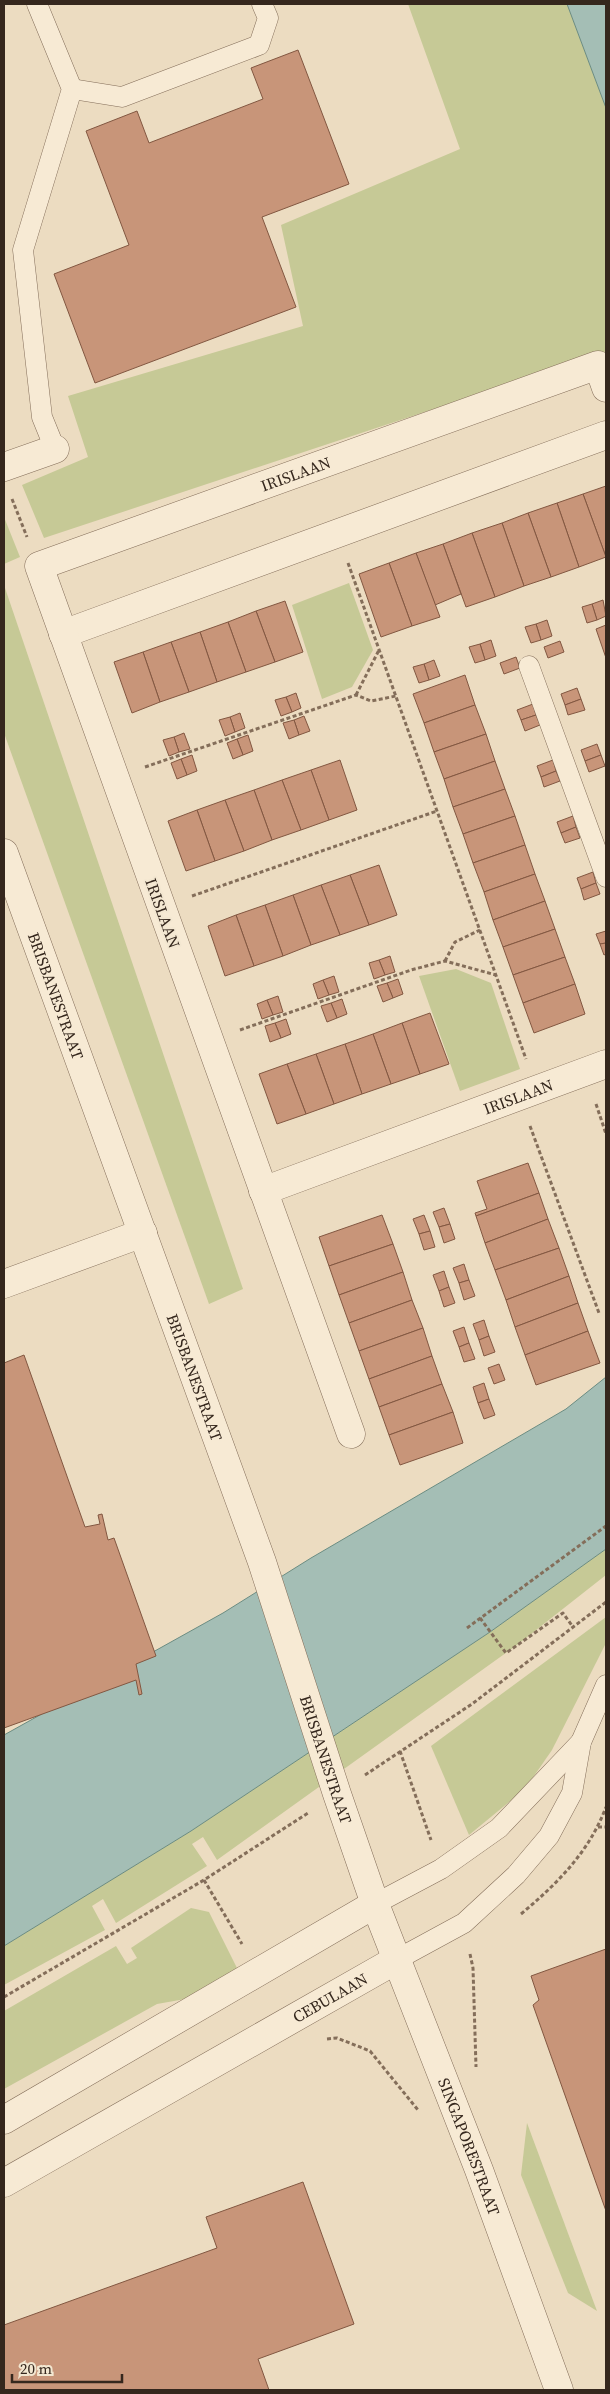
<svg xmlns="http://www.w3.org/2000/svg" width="610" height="2394" font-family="'Source Serif 4',serif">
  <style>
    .green { fill: #c6c996 }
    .water { fill: #a4beb5; stroke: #6b8c82 }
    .building { fill: #c89579; stroke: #825741 }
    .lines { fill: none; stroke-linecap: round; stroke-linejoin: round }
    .service-casing { stroke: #846e5a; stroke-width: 21 }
    .minor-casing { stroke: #846e5a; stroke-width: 29 }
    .path { stroke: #846e5a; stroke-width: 3; stroke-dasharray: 4 2.5; stroke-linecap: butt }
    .service { stroke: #f7ead4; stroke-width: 20 }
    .minor { stroke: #f7ead4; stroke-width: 28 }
    .labels { text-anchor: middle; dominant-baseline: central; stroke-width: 4; stroke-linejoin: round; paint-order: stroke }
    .street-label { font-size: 16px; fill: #35271d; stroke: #f3e7d1 }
  </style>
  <rect width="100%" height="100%" fill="#ecdcc1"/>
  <g class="green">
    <path d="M408,4H567L606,108V352L44,538L22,485L88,457L68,396L303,326L281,225L460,149Z"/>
    <path d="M4,517L20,557L4,564Z"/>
    <path d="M349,583L373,650L352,687L322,699L292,605Z"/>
    <path d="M4,585L243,1289L209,1304L4,733Z"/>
    <path d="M456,969L491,983L520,1069L460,1091L419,976Z"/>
    <path d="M606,1549V1575L517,1645L217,1860L203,1837L192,1844L207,1866L116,1923L103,1899L92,1906L105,1930L4,1985V1946L191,1831L490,1632Z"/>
    <path d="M606,1617V1643L552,1750L525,1789L469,1835L431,1746Z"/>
    <path d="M191,1908L209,1912L240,1974L191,1998L157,2004L4,2089V2011L116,1946L127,1964L137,1958L131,1948Z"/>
    <path d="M527,2123L597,2311L568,2293L521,2175Z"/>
  </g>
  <g class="water">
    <path d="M567,4H606V108Z"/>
    <path d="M606,1377V1549L490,1632L191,1831L4,1946V1735L223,1613L311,1558L566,1409Z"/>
  </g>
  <g class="building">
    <path d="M298,50L349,184L262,217L296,307L95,383L54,274L129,245L86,131L137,111L149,143L263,99L251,68Z"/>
    <path d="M606,486V557L583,494Z"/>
    <path d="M583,494L606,557L579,567L557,503Z"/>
    <path d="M557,503L579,567L551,577L528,513Z"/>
    <path d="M528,513L551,577L524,586L502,523Z"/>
    <path d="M502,523L524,586L495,597L472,533Z"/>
    <path d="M472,533L495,597L466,607L443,544Z"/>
    <path d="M443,544L461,594L435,605L416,553Z"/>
    <path d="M416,553L440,617L412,626L389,563Z"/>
    <path d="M389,563L412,626L381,637L359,574Z"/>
    <path d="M603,600L606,616L597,620L592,604Z"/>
    <path d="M285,601L303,652L275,662L256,611Z"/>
    <path d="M592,604L597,620L587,623L582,607Z"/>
    <path d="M256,611L275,662L246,672L228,622Z"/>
    <path d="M547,620L552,636L541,640L536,624Z"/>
    <path d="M228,622L246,672L217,682L200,632Z"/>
    <path d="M536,624L541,640L531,643L525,627Z"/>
    <path d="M606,625V658L596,629Z"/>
    <path d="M200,632L217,682L189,692L171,642Z"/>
    <path d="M491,640L496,656L485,660L480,644Z"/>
    <path d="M560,641L564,652L548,658L544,647Z"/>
    <path d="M171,642L189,692L160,702L143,652Z"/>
    <path d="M480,644L485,660L475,663L469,647Z"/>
    <path d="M143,652L160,702L132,713L114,662Z"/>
    <path d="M516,657L520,668L504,674L500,663Z"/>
    <path d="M434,660L440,676L429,680L424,664Z"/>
    <path d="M424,664L429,680L419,683L413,667Z"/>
    <path d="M465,675L475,705L424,723L413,694Z"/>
    <path d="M577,688L581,699L565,705L561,694Z"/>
    <path d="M296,693L301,708L292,712L286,697Z"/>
    <path d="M286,697L292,712L281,716L275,700Z"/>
    <path d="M581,699L585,710L568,715L565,705Z"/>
    <path d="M533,704L536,715L521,720L517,710Z"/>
    <path d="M475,705L486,734L434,752L424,723Z"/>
    <path d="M240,713L245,728L235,732L230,717Z"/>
    <path d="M536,715L540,725L525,731L521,720Z"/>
    <path d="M304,716L310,731L299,735L294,720Z"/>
    <path d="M230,717L235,732L225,736L219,720Z"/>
    <path d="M294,720L299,735L289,739L283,723Z"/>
    <path d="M184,733L190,749L179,752L174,737Z"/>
    <path d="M486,734L495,761L444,779L434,752Z"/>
    <path d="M248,735L253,751L243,755L237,739Z"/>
    <path d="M174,737L179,752L169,756L163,740Z"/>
    <path d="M237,739L243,755L233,759L227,743Z"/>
    <path d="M597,744L601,755L585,761L581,750Z"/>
    <path d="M192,755L197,771L187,775L181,759Z"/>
    <path d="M601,755L605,766L589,772L585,761Z"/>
    <path d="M181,759L187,775L177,779L171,763Z"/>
    <path d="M340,760L357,810L329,820L311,770Z"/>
    <path d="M553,760L556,771L541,777L537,766Z"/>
    <path d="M495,761L505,789L453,807L444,779Z"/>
    <path d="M311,770L329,820L301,830L282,780Z"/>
    <path d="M556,771L560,781L544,787L541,777Z"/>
    <path d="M282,780L301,830L272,840L254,790Z"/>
    <path d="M505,789L515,816L463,834L453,807Z"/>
    <path d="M254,790L272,840L244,851L225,800Z"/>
    <path d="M225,800L244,851L215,861L197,810Z"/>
    <path d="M197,810L215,861L186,871L168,821Z"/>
    <path d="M515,816L525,845L473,863L463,834Z"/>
    <path d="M573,816L576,827L561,833L557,822Z"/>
    <path d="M576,827L580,838L565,843L561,833Z"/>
    <path d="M525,845L535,874L484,892L473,863Z"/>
    <path d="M379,865L397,915L369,925L350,875Z"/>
    <path d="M593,872L596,883L581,889L577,878Z"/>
    <path d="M535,874L545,901L493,920L484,892Z"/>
    <path d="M350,875L369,925L340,935L321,885Z"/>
    <path d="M596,883L600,894L584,900L581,889Z"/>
    <path d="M321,885L340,935L311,945L293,895Z"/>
    <path d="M293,895L311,945L283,956L265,905Z"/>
    <path d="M545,901L555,929L503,947L493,920Z"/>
    <path d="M265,905L283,956L254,966L236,915Z"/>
    <path d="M236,915L254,966L225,976L208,926Z"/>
    <path d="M555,929L565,957L513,975L503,947Z"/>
    <path d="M606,931V943L600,944L596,934Z"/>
    <path d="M606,943V954L604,955L600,944Z"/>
    <path d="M390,956L395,972L385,975L379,960Z"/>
    <path d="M565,957L575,984L523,1003L513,975Z"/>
    <path d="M379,960L385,975L374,979L369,963Z"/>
    <path d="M334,976L339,992L329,995L323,980Z"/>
    <path d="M398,979L403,994L393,998L387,983Z"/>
    <path d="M323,980L329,995L318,999L313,984Z"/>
    <path d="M387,983L393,998L383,1002L377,986Z"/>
    <path d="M575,984L585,1014L534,1033L523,1003Z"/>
    <path d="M278,996L283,1012L273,1015L267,1000Z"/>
    <path d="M342,999L347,1014L337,1018L331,1003Z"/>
    <path d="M267,1000L273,1015L262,1019L257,1004Z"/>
    <path d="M331,1003L337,1018L327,1022L321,1006Z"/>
    <path d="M430,1013L449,1064L420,1074L402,1023Z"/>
    <path d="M286,1019L291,1034L281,1038L275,1023Z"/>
    <path d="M275,1023L281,1038L270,1042L265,1026Z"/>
    <path d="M402,1023L420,1074L391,1084L373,1034Z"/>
    <path d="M373,1034L391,1084L362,1094L345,1044Z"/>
    <path d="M345,1044L362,1094L334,1104L316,1054Z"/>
    <path d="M316,1054L334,1104L306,1114L287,1064Z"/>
    <path d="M287,1064L306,1114L277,1124L259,1074Z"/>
    <path d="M528,1163L539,1193L476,1216L475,1213L487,1209L477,1181Z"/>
    <path d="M539,1193L548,1219L485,1243L476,1216Z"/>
    <path d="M444,1208L450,1224L439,1227L433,1212Z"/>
    <path d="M382,1215L393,1244L329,1266L319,1237Z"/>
    <path d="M424,1215L430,1231L419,1234L413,1219Z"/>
    <path d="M548,1219L559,1248L495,1270L485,1243Z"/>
    <path d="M450,1224L455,1239L444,1243L439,1227Z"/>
    <path d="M430,1231L435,1247L424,1250L419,1234Z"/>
    <path d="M393,1244L403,1272L339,1295L329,1266Z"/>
    <path d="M559,1248L569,1276L506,1300L495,1270Z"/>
    <path d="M464,1264L469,1280L459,1283L453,1268Z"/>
    <path d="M444,1271L449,1287L439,1291L433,1275Z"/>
    <path d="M403,1272L412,1300L349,1323L339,1295Z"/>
    <path d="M569,1276L578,1303L515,1327L506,1300Z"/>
    <path d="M469,1280L475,1296L464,1300L459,1283Z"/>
    <path d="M449,1287L455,1303L444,1307L439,1291Z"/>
    <path d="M412,1300L423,1328L359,1351L349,1323Z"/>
    <path d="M578,1303L588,1331L525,1355L515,1327Z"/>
    <path d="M484,1320L489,1336L479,1340L473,1324Z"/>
    <path d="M464,1327L469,1343L459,1347L453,1331Z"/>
    <path d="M423,1328L432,1356L369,1379L359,1351Z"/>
    <path d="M588,1331L600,1363L536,1385L525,1355Z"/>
    <path d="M489,1336L495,1352L484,1356L479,1340Z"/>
    <path d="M469,1343L475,1359L464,1362L459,1347Z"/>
    <path d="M24,1355L85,1527L100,1524L98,1515L102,1514L108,1540L114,1538L156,1656L136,1664L142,1694L139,1695L136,1680L4,1728V1363Z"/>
    <path d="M432,1356L442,1384L379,1407L369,1379Z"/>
    <path d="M499,1364L505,1380L494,1384L488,1368Z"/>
    <path d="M484,1383L489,1399L478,1403L473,1387Z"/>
    <path d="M442,1384L453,1412L389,1435L379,1407Z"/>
    <path d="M489,1399L495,1415L484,1419L478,1403Z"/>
    <path d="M453,1412L463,1443L400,1465L389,1435Z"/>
    <path d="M606,1949V2211L533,2005L539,2000L531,1976Z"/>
    <path d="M303,2182L354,2324L258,2359L269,2390H4V2325L217,2248L206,2217Z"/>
  </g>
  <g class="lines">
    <defs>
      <g id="service">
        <path d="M37,4L72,89L23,250L42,417L55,449"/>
        <path d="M72,89L122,97L259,45L268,18L262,4"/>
        <path d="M529,666L606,877"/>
        <path d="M375,1904L441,1869L499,1828L581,1742"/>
        <path d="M396,1960L464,1923L516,1875L549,1836L572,1793L581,1742L606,1685"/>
      </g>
      <g id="minor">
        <path d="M4,467L55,449"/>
        <path d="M63,634L606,435"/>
        <path id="s1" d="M4,853L262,1562L337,1794L375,1904L479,2170L559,2390"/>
        <path id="s2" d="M263,1191L606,1064"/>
        <path d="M4,1284L143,1233"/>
        <path id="s3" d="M351,1434L39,566L598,365L606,388"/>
        <path d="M4,2120L375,1904"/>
        <path id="s4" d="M4,2183L396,1960"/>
      </g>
    </defs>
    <use href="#service" class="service-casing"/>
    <use href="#minor" class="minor-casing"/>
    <g class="path">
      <path d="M12,499L27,537"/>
      <path d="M348,563L526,1059"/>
      <path d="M356,695L379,650"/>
      <path d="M145,767L356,695L371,701L396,696"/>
      <path d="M192,896L437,811"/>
      <path d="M445,961L455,942L480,930"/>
      <path d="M240,1030L411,970L445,961L496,975"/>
      <path d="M596,1104L606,1134"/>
      <path d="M530,1126L599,1313"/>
      <path d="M480,1618L506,1653L563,1613L573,1627"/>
      <path d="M467,1628L606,1526"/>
      <path d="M400,1751L431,1840"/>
      <path d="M365,1775L472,1704L606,1602"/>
      <path d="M598,1827H606"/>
      <path d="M204,1880L242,1944"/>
      <path d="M521,1914C558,1883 589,1852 606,1807"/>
      <path d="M470,1954L473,1968L476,2067"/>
      <path d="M4,1997L204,1880L308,1813"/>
      <path d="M327,2039L337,2038L370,2051L418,2110"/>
    </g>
    <use href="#service" class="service"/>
    <use href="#minor" class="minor"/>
  </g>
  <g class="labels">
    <g class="street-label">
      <text stroke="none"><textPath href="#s3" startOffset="1195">IRISLAAN</textPath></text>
      <text transform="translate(163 913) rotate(70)">IRISLAAN</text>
      <text stroke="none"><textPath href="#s1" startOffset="152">BRISBANESTRAAT</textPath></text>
      <text stroke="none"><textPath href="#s2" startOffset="272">IRISLAAN</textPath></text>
      <text stroke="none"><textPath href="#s1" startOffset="558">BRISBANESTRAAT</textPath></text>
      <text stroke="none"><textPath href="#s1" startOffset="962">BRISBANESTRAAT</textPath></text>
      <text stroke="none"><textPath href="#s4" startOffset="375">CEBULAAN</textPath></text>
      <text stroke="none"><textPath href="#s1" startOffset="1375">SINGAPORESTRAAT</textPath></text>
    </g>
  </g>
  <rect width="610" height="2394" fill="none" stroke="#35271d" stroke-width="10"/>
  <path d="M12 2374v8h110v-8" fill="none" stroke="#35271d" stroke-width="2.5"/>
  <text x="20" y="2374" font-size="15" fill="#35271d" stroke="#f3e7d1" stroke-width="4" paint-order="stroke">20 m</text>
</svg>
